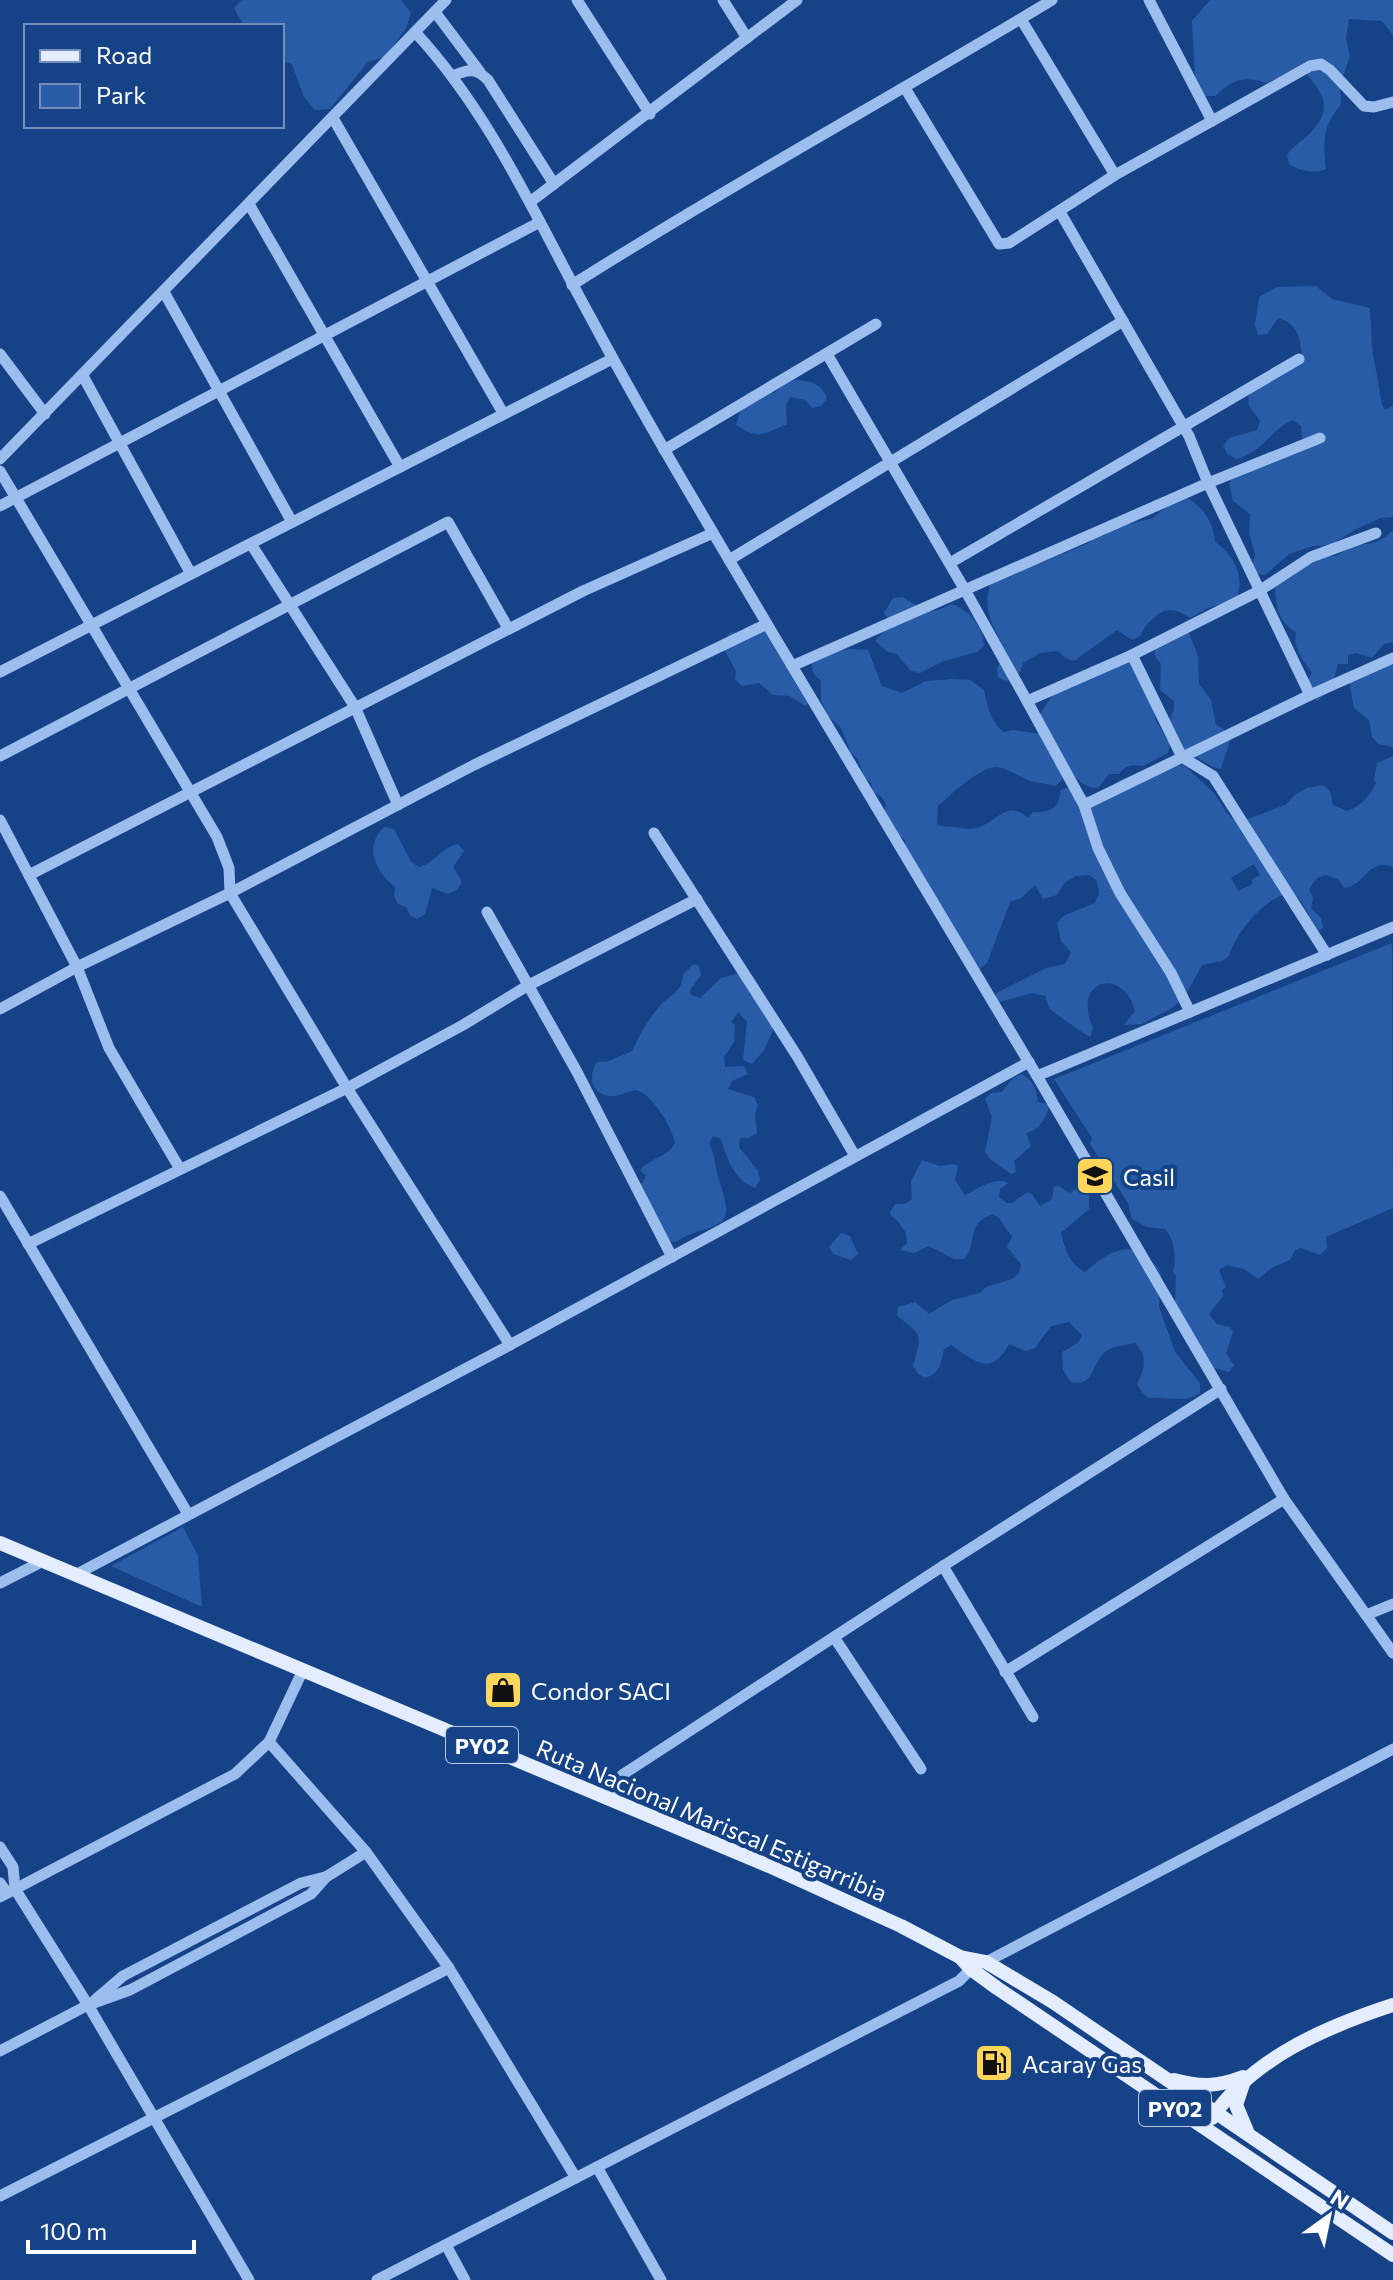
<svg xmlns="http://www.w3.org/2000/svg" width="1393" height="2280" font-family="Commissioner,sans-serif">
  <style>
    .green { fill: #285ca6; fill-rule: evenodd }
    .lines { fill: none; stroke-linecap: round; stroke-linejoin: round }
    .minor { stroke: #9cbeee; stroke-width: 11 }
    .major { stroke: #e3edff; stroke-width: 14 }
    .labels { text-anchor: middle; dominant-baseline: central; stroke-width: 8; stroke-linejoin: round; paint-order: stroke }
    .shield { fill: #164387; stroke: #b9c7db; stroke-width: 2 }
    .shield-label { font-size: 22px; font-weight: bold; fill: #fff }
    .poi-label { font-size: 24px; fill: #fff; stroke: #164387; text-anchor: start }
    .street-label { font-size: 24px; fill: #fff; stroke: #164387 }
  </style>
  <rect width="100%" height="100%" fill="#164387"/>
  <g class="green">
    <path d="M242,0H401L411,13L406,28L386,56L368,62L330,109L315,110L304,97L292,64L282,61V26H244L234,8Z"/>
    <path d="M1210,0H1393V35L1382,21L1349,19L1346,38L1350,56L1340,84L1341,104C1322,128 1323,140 1326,169C1313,174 1301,171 1289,164L1287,155C1292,147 1298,144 1305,138C1336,109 1325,95 1301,68L1266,83C1243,75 1232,80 1215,96H1196L1192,21Z"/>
    <path d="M1316,286L1332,299L1370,308L1372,348L1382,405L1385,410L1393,406V517L1381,518L1356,529L1331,545L1313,546L1289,554L1265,575L1256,573L1253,564L1255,554L1249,533L1250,514L1233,501L1229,483L1234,475H1243L1258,465L1267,466L1303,442L1301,426L1293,420C1270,430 1264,451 1237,459L1228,455L1223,446L1229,438L1257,430L1260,421L1249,406L1248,396L1265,375L1302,356C1300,337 1298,324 1278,318L1267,334L1258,335L1255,325L1259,297L1277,287Z"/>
    <path d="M797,380C812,382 821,383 827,398L821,406L812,408L805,400L790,397L786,405L787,424C764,434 759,440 736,425L746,393L765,390L774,393L788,381Z"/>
    <path d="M1181,495C1201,504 1213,519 1215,542C1235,555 1244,576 1237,599L1208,608L1190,618C1185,615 1178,610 1171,610C1159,609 1144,626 1140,636L1132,640L1117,630L1074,661L1065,658L1058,651L1040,653L1023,663C1021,674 1016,677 1006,681L998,677L997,668L1006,652C994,626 981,612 991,582L1022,567H1031L1089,543L1095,536H1104L1109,529L1153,518Z"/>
    <path d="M1393,530V642L1384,644L1372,658L1356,653L1348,655V664H1338L1331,690L1317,701L1305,689L1312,672C1302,660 1293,648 1296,633C1278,620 1277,610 1275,589L1290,567C1305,572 1310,564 1319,553C1334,560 1340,555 1352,544C1370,545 1379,544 1393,530Z"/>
    <path d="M903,597C924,610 927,617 951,604C969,609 983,627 984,646L977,652L944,661L920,673L911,671L897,654L888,652L875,641L891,623L884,613L893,598Z"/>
    <path d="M755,623L769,632L813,700L805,706L790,696L773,695L759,683L742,686L735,679L736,671L723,647L725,639L731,632L741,633L746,627Z"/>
    <path d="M1188,630L1198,656L1199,684L1211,700L1216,725L1224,729L1230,741L1221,769C1208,767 1198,756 1184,751C1182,738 1173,730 1170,718L1174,710V701L1160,690L1161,664L1155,656V647Z"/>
    <path d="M849,649L868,650L882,686L902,693L926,681L953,679L970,680L984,690C988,707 990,722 1004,732L1013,730L1041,734L1062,771V780L1055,786C1047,784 1038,783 1030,781C1019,777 1006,767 995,767C979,768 950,795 938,806L937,824C945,828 948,826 956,827C965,829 972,830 982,826C1000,818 1009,800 1028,818L1033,812C1049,814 1061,807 1060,791C1073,782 1079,795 1092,797L1106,794L1120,780L1139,772L1184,765L1214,793L1227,813L1235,820H1245L1285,805L1295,795L1307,788L1323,785L1330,791L1333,805L1347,811C1360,807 1371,795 1376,783L1374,780L1377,763L1393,756V867C1368,857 1365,886 1344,888L1339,880L1326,875L1317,878L1309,889L1313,898L1311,908L1321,918L1323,928L1319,931C1309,919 1305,902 1293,893C1267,894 1236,932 1229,956L1222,961L1202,965L1184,998L1172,1008L1142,1024L1124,1025L1135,1011C1123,966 1071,979 1093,1028L1090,1037C1087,1036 1053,1012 1050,1009C1048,1006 1046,998 1045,996L1032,993L996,1003L995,995L998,992L1046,968L1065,964L1071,952L1061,941L1057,923L1063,916L1095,903L1099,894L1097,881L1090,875L1076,876L1064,883L1057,895L1043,899L1035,885L1021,898L1010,902L987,963L980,969L964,961L927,898L916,884L906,858L905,840L891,829L884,813L886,804L881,796L873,792L871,783L864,777L858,759L851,753L841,728L828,716L821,700V681C812,674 810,668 813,657ZM1254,864L1260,875L1251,880L1253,884L1238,891L1231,878Z"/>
    <path d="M1393,654V747L1378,744L1372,737L1369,720L1354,708L1349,681Z"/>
    <path d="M1125,659L1133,664L1160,704L1154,712L1156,721L1170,744L1168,753L1143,766C1131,764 1126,765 1119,774H1109L1098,788C1071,791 1051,735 1040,714L1056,690Z"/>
    <path d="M384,827L394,829L411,862L419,867C435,863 442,847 458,844L464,851L453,867L462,882L457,890L448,894L432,888L425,914L417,919L410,915L406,907L398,904L394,896L395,887C376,872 363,847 384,827Z"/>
    <path d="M1392,943L1393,1208L1326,1237L1327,1248L1320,1255L1301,1248L1295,1250L1290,1260L1273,1267L1258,1279L1244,1269L1227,1265L1219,1270L1226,1287L1222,1290L1223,1296L1209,1314L1217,1324L1230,1327L1233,1332L1226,1353L1234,1365L1229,1372L1211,1367L1200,1344L1175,1305L1176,1276L1173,1272C1176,1258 1175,1240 1165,1229L1147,1227L1132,1219L1128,1203L1090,1144L1092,1138L1054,1079Z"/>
    <path d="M694,964L699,966L701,975L690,990L691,995L700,998L721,978L739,973L749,986L747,989L757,994L776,1024L764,1050L752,1064L743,1060L747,1022L738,1012L731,1023L735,1024L734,1042L724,1057L725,1067L744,1066L748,1074L732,1081L728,1089L754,1097L758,1105L755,1114L757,1133L749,1138H740L739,1147L758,1171L760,1180L755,1188C734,1180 727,1159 721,1139L713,1136L709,1144C716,1155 714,1168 719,1180C739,1236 714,1219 675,1242C650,1235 639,1210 634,1187L642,1183L646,1176L640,1170C650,1158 668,1157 675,1143C672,1128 654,1097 639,1091C631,1088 623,1096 615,1096C593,1097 586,1079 597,1062H606L632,1051C639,1036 647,1021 658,1008C668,995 683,993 683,974Z"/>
    <path d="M1021,1074C1034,1081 1036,1088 1038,1102L1050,1105C1044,1119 1042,1129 1026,1133L1031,1146L1014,1161L1016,1172L1011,1174L990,1159L985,1152L992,1117L985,1099L991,1093L1002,1092L1013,1078Z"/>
    <path d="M922,1160L940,1166L954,1164L958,1166L955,1180L965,1195C978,1189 994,1176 1008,1183L1000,1189L999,1197L1007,1203H1012L1027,1192L1032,1194L1040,1206L1052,1199L1054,1187L1058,1186L1070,1193L1081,1186L1089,1187V1209L1061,1233C1065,1249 1069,1264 1085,1272C1098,1261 1116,1246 1134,1250L1138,1259L1156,1265L1161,1273L1159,1307L1175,1352L1200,1383V1393C1186,1404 1166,1396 1149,1398L1142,1392L1137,1384C1145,1369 1148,1356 1135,1343C1125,1345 1110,1346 1103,1354C1091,1367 1093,1387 1071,1382L1063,1370L1062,1352L1078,1343L1082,1335L1069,1322L1051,1326L1035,1348L1026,1351L1009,1344C991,1377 976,1362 951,1345L944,1349C941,1364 940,1372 926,1378L918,1374L913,1366C922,1335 923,1335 897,1316L898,1307L915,1302L929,1314L952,1300L980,1293L986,1287L1012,1279L1019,1273L1021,1264L1007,1247L1012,1237L999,1218L993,1214C964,1224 979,1244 964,1259H954L929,1246L914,1253L900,1250L907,1243L906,1233L897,1220L891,1216L890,1212L895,1204H905L912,1199L911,1181Z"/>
    <path d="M841,1233L850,1236L858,1254L851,1260L833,1254L829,1247Z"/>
    <path d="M183,1527L198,1556L202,1607L111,1566Z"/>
  </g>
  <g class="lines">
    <g class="minor">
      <path d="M577,0L650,114"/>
      <path d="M723,0L747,38"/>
      <path d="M1149,0L1212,121L1310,66L1321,64L1330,70L1364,106L1374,107L1393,102"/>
      <path d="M435,12L480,72"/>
      <path d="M1021,19L1115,175"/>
      <path d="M415,32C492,115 538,222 592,320C647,423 708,524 767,624"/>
      <path d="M453,76C468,69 476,68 488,80L554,184"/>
      <path d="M905,88L999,244L1009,243L1115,175L1212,121"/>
      <path d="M333,118L503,413"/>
      <path d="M530,202L797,0"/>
      <path d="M1060,212L1189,436L1208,483L1310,695"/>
      <path d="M572,285C730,185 893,96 1052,0"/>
      <path d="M164,292L292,522"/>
      <path d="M0,354L45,414"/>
      <path d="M827,354L965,590L1027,701L1084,805L1098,848L1120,893L1171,973L1190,1012"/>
      <path d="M83,376L191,574"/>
      <path d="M664,450L876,324"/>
      <path d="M0,459L446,0"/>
      <path d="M400,467L612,359"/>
      <path d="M0,471L217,837L229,868L230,893L347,1088L510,1345"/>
      <path d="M0,506L540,222"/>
      <path d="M251,544L355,707L398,805"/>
      <path d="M729,560L1123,321"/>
      <path d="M950,563L1299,359"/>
      <path d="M1132,655L1182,757L1213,776L1327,955"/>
      <path d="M792,666L1208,483L1320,438"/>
      <path d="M0,672L400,467L249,204"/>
      <path d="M1027,701L1132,655L1259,591L1311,557L1376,533"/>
      <path d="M0,756L448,522L508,628"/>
      <path d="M1084,805L1310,695L1393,658"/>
      <path d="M0,820L77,967L109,1048L180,1169"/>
      <path d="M654,833L797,1056L855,1156"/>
      <path d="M29,875L583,591L713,533"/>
      <path d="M487,912L577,1072L672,1257"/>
      <path d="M0,1009L77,967L230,893L474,765L767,624L1037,1076L1284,1499L1393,1653"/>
      <path d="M1037,1076L1393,927"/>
      <path d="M0,1196L188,1514"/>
      <path d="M28,1244L347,1088L463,1025L527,986L697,899"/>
      <path d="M943,1566L1033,1717"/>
      <path d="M75,1575L510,1345L1029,1062"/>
      <path d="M0,1583L43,1561"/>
      <path d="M1366,1615L1393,1604"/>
      <path d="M834,1637L921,1769"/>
      <path d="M1005,1672L1284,1499"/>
      <path d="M269,1742L366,1852L449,1968L576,2178"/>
      <path d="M609,1799L622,1775L943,1566L1221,1389"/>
      <path d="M0,1847L13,1867L15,1889L88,2005L249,2280"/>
      <path d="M0,1883L7,1893"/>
      <path d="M0,1897L235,1774L269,1742L303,1670"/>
      <path d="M986,1962L1393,1749"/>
      <path d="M95,2000L123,1976L301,1883L325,1877"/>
      <path d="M0,2051L88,2005L130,1990L311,1894L326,1877L366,1852"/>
      <path d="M597,2167L661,2280"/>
      <path d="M0,2196L449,1968"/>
      <path d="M446,2245L465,2280"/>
      <path d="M377,2280L959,1981L971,1969"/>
    </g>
    <g class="major">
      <path d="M0,1543L769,1866L901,1926L960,1957L986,1962L1053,2002L1393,2233"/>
      <path d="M960,1957L971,1969L997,1988L1393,2255"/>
      <path d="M1174,2080C1200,2087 1217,2087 1243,2077"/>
      <path d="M1243,2084L1236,2105L1247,2131"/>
      <path d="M1212,2118C1252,2058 1326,2027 1393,2005"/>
    </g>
  </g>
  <defs>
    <symbol id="school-square" viewBox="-11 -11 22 22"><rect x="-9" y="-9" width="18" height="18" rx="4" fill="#ffd659" stroke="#164387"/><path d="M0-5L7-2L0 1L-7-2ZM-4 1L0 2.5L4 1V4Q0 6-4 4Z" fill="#111"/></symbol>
    <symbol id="shop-square" viewBox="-11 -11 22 22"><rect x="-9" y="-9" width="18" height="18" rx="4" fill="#ffd659" stroke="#164387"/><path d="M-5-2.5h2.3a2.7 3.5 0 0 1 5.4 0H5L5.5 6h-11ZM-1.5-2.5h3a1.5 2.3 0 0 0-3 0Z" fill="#111"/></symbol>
    <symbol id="fuel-square" viewBox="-11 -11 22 22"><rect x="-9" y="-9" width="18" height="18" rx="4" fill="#ffd659" stroke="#164387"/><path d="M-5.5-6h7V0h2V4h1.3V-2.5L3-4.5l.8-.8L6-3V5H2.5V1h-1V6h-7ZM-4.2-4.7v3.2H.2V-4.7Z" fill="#111"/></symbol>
  </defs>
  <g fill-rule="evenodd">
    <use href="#school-square" x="1073" y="1154" width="44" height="44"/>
    <use href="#shop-square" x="481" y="1668" width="44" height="44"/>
    <use href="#fuel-square" x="972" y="2041" width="44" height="44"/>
  </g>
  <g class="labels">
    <g class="shield">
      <rect x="446" y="1727" width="72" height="36" rx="6"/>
      <rect x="1139" y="2090" width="72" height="36" rx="6"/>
    </g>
    <g class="shield-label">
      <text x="482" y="1745">PY02</text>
      <text x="1175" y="2108">PY02</text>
    </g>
    <g class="poi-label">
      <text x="1123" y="1176">Casil</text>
      <text x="531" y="1690">Condor SACI</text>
      <text x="1022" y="2063">Acaray Gas</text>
    </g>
    <g class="street-label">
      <text transform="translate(712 1820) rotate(23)">Ruta Nacional Mariscal Estigarribia</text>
    </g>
  </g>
  <rect x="24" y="24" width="260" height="104" fill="#164387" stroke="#738eb7" stroke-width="2"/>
  <rect x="40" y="50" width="40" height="12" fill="#e3edff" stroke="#738eb7" stroke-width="2"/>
  <text x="96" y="64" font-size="24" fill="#ffffff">Road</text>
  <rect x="40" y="84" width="40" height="24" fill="#285ca6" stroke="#738eb7" stroke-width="2"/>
  <text x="96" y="104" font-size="24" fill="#ffffff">Park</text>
  <g transform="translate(1329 2216) rotate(33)" stroke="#164387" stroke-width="6" paint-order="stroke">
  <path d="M0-6L14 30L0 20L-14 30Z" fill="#ffffff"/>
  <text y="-12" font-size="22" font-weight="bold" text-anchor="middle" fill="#ffffff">N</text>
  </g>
  <path d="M28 2240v12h166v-12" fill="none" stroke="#ffffff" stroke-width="4"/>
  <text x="40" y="2240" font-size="24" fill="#ffffff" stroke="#164387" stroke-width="6" paint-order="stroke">100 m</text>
</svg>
